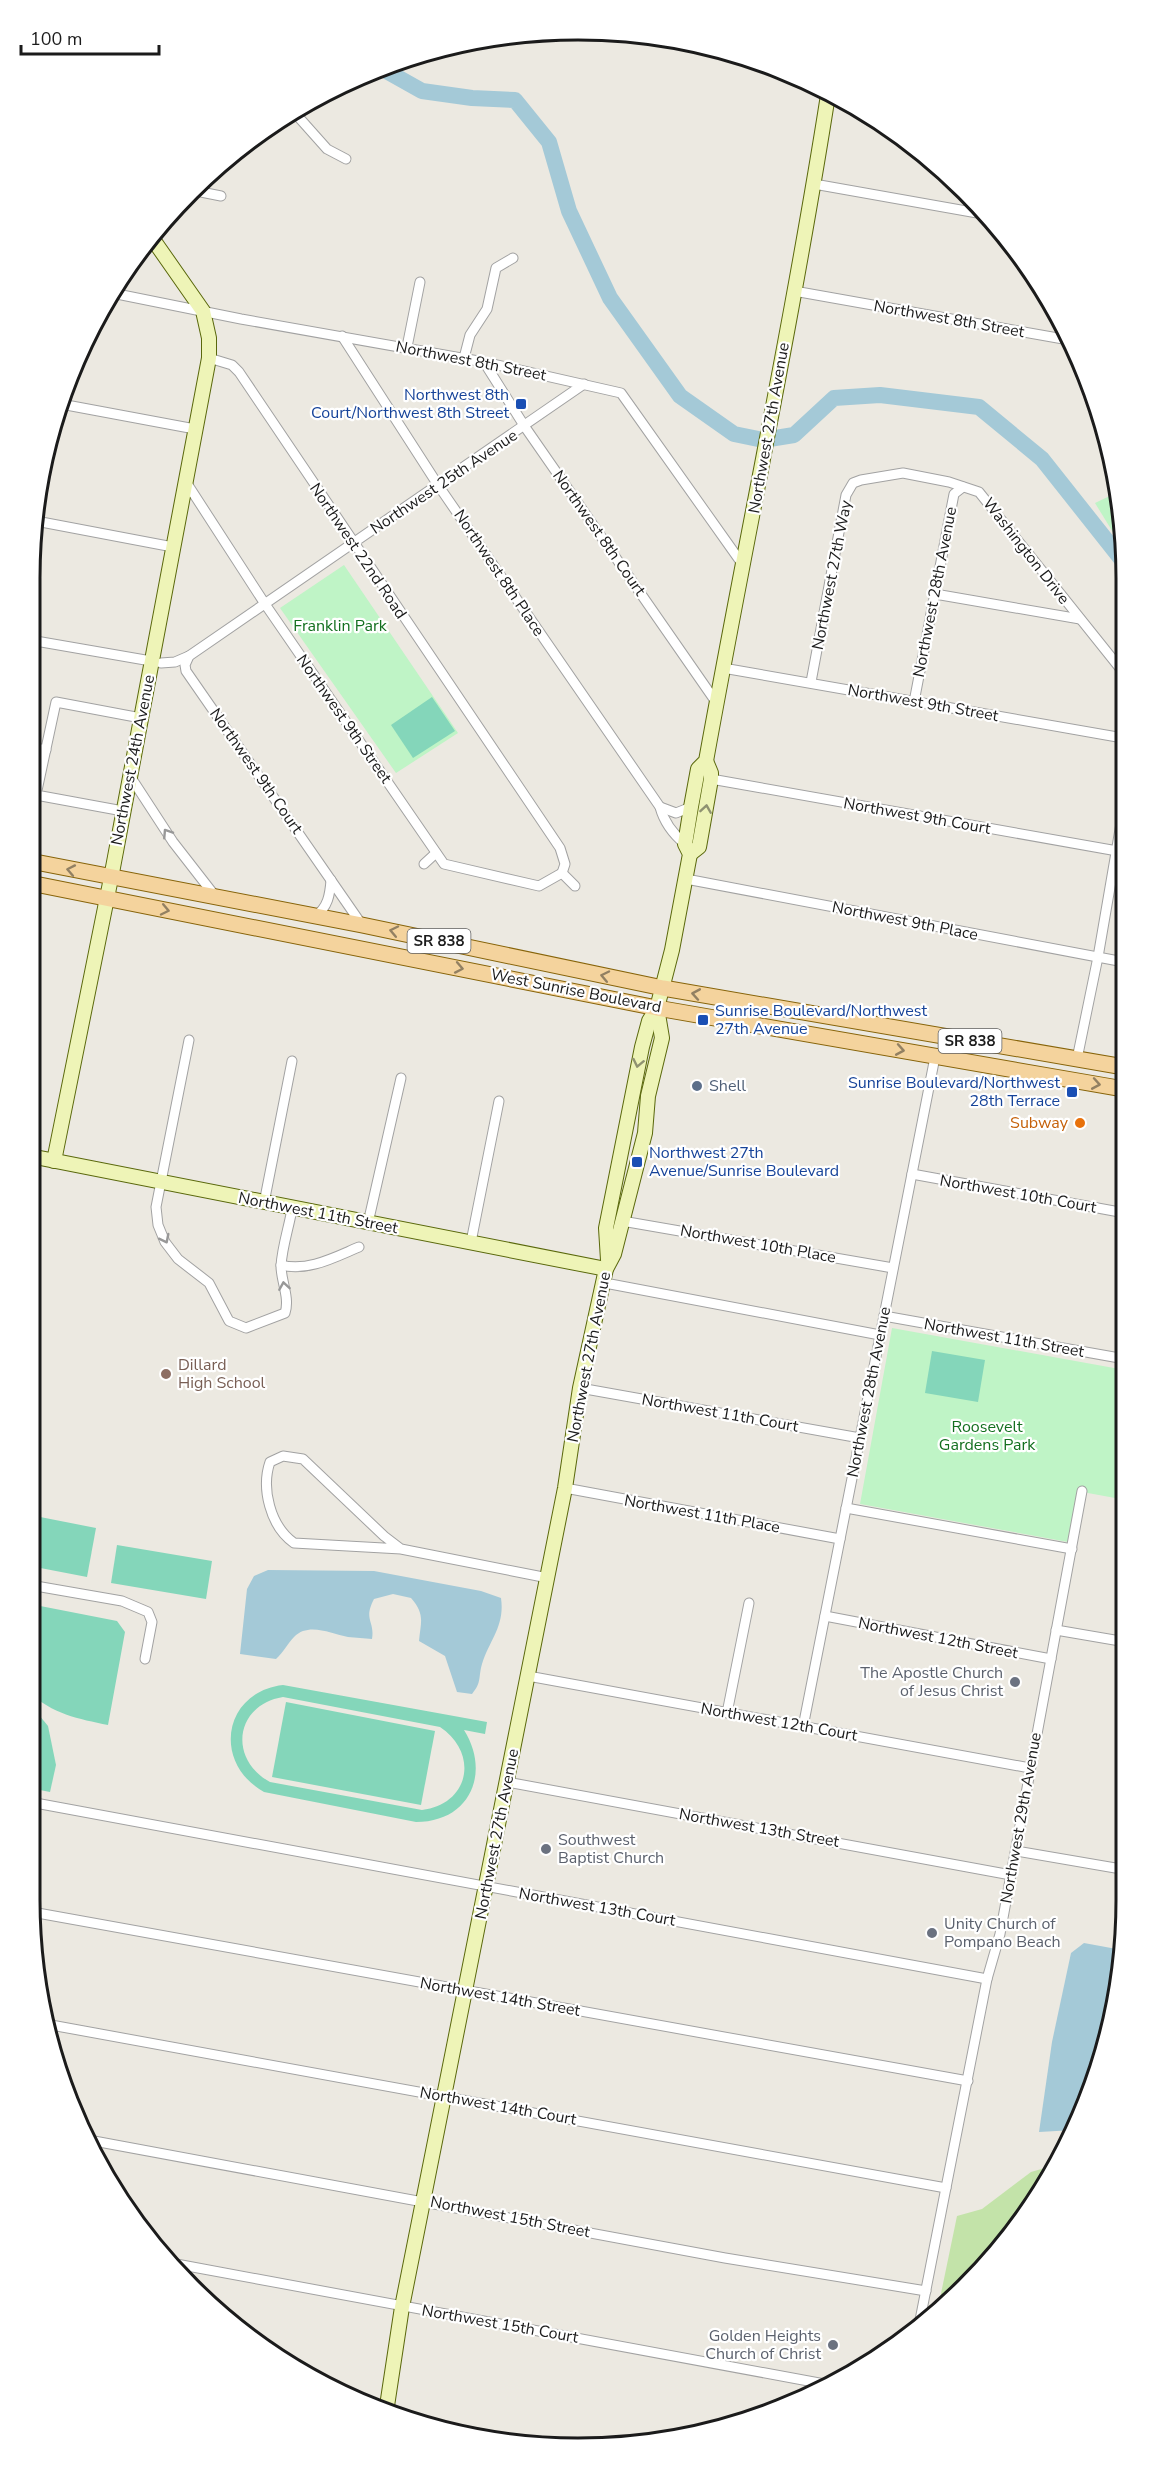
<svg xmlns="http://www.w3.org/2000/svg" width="1157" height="2478" font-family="'Nunito Sans',sans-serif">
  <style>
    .grass { fill: #c3e3a9 }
    .park { fill: #bff4c6 }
    .pitch { fill: #84d6ba; fill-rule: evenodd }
    .water { fill: #a4c9d7 }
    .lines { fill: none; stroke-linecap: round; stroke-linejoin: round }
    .river { stroke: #a4c9d7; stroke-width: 16 }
    .street-casing { stroke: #a2a2a2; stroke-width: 11 }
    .secondary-casing { stroke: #5a680c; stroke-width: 16 }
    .primary-casing { stroke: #87640a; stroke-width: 17 }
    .street { stroke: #fff; stroke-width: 9 }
    .secondary { stroke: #eef4b7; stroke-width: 14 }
    .primary { stroke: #f4d39d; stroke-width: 15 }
    .oneway { stroke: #8f9271 }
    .oneway2 { stroke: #989898 }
    .oneway3 { stroke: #928062 }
    .transit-dot { fill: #1a4fb4; stroke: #fff; stroke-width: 2 }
    .service-dot { fill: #5c6f8a; stroke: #fff; stroke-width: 2 }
    .food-dot { fill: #e8710a; stroke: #fff; stroke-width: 2 }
    .education-dot { fill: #8d6e63; stroke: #fff; stroke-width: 2 }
    .worship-dot { fill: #6b7280; stroke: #fff; stroke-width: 2 }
    .labels { text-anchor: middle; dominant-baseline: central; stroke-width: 4.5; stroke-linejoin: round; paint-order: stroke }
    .shield { fill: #fff; stroke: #5f5f5f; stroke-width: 1.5 }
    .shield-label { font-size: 15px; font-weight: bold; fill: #1b1b1b }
    .street-label { font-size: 16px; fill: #1b1b1b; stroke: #fff }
    .transit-label { font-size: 16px; fill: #164399; stroke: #fff; text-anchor: end }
    .park-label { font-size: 16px; fill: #136f1f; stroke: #fff }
    .service-label { font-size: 16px; fill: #4e5e75; stroke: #fff; text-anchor: start }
    .food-label { font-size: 16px; fill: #c56008; stroke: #fff; text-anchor: end }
    .education-label { font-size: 16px; fill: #785e54; stroke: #fff; text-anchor: start }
    .worship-label { font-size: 16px; fill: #5b616d; stroke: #fff; text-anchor: end }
    .rim { fill: none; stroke: #1b1b1b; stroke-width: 3 }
  </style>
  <rect width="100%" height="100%" fill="#ece9e1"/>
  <path class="grass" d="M1055,2165L1035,2204L967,2287L938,2308L957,2216L982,2209L1031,2172Z"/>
  <g class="park">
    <path d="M1118,492L1122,507V547L1095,503Z"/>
    <path d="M344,565L458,733L396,773L280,608Z"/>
    <path d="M892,1328L1125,1370L1126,1500L1077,1491L1068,1542L860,1504Z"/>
  </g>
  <g class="pitch">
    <path d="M432,697L455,731L413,758L391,725Z"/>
    <path d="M932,1351L985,1360L978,1402L925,1393Z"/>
    <path d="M30,1515L96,1528L87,1577L30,1566Z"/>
    <path d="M117,1545L212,1561L206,1599L111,1583Z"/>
    <path d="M30,1604L117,1621L125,1632L108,1725C79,1719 51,1714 30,1692Z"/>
    <path d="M283,1685L487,1722L485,1734L464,1730C491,1773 470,1822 416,1822L264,1792C212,1763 223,1692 283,1685ZM283,1697L440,1727C479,1753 470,1804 422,1810L270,1782C228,1759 235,1705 283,1697Z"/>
    <path d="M286,1702L435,1731L421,1805L272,1777Z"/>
    <path d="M30,1704L48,1726L56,1765L50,1792L30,1788Z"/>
  </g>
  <g class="water">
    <path d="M268,1570L374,1571L481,1591L501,1598C505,1626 490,1639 482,1664C478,1678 482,1682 472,1694L457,1692L445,1656L419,1641C421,1621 425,1614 411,1598L393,1594L374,1599C363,1620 375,1621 372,1639C364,1638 356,1638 348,1637C331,1634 309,1622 294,1637C287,1644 284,1652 276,1659L240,1654L247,1589L254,1576Z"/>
    <path d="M1084,1943L1122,1950L1116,2007L1085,2110L1074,2130L1039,2132L1052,2042L1071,1953Z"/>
  </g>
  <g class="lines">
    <path class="river" d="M381,68L422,91L472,98L515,100L549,142L569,211L610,298L680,396L734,434L763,440L794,435L834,398L880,395L979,407L1042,459L1122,560"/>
    <defs>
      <g id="street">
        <path d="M294,112L327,149L346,159"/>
        <path d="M814,184L983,214"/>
        <path d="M191,190L221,196"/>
        <path d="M794,291L1069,340"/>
        <path d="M112,293L241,319L484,362L621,393L743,565"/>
        <path d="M342,336L438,485L660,807C664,822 673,834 685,844"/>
        <path d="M407,347L420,282"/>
        <path d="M209,358L232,365L239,372L560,848L565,864L562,873"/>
        <path d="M464,358L470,335L487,309L496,268L513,258"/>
        <path d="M484,362L525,427L716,702"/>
        <path d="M61,404L195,429"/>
        <path d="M186,482L265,604L444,864L539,886L562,873"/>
        <path d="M36,521L173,547"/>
        <path d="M935,594L1080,619"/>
        <path d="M30,640L151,661"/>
        <path d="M161,663L175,662L189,656"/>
        <path d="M723,668L1123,738"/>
        <path d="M811,682L846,495L853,483L861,480L903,473L949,482L979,492L1123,672"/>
        <path d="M914,702L954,494L963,487"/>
        <path d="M30,747L46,750"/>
        <path d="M130,776L173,842L215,896"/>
        <path d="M711,779L1123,852"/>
        <path d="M660,807L676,813L691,807"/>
        <path d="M123,811L36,795L56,702L141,718"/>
        <path d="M424,864L436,853"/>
        <path d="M562,873L575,886"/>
        <path d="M686,879L1124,962"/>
        <path d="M315,916C328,908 330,894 331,880"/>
        <path d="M362,925L186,671L185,665L189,656L584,384"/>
        <path d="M189,1040L156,1207L158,1225L165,1242L178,1259L209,1283L229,1321L246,1328L285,1313C290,1298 281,1281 281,1266C282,1247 289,1227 292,1209"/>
        <path d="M1077,1059L1098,957L1123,812"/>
        <path d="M912,1174L1125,1213"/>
        <path d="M264,1203L292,1061"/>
        <path d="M622,1221L893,1268"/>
        <path d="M368,1223L401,1078"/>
        <path d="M471,1242L499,1101"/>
        <path d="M281,1265C308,1272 335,1257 359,1247"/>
        <path d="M605,1283L880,1335"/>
        <path d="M884,1316L1125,1359"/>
        <path d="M580,1388L860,1438"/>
        <path d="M565,1488L840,1539"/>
        <path d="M846,1508L1072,1549"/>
        <path d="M401,1549L384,1536L303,1459L283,1456L270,1462C261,1488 270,1526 294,1543L401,1549L548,1578"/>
        <path d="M30,1585L122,1601L148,1612L152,1622L145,1659"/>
        <path d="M825,1616L1051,1659"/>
        <path d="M1056,1630L1126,1642"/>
        <path d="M528,1676L1030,1768"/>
        <path d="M727,1713L749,1603"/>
        <path d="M803,1727L935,1057"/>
        <path d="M507,1782L1011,1875"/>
        <path d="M30,1802L987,1979"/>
        <path d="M1016,1851L1127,1870"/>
        <path d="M1120,1869L1127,1831"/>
        <path d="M32,1912L968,2081"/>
        <path d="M51,2025L946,2188"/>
        <path d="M94,2141L725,2258L926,2291"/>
        <path d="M171,2263L830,2385"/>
        <path d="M920,2320L987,1979L1000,1934L1082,1491"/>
        <path d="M440,2426L508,2439"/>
      </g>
      <g id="secondary">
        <path d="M690,854L699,847L711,779V773L706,761"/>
        <path d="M30,1156L606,1269"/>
        <path d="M54,1161L111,878L209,358V338L203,311L152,238"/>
        <path d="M608,1260L606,1228L642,1047L649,1021L657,1008L672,950L690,854L685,844L691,807L698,769L706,761C746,539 793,318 828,95"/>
        <path d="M387,2406L402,2307L565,1488L580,1388L606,1269L614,1254L645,1133L648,1096L662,1038L657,1008"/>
      </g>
      <g id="primary">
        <path d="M30,861L362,925L663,988L1124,1067"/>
        <path d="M30,883L657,1008L1124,1089"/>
      </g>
    </defs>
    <use href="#street" class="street-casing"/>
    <use href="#secondary" class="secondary-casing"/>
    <use href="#primary" class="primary-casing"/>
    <use href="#street" class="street"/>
    <use href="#secondary" class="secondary"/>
    <use href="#primary" class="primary"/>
  </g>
  <defs><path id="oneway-chevron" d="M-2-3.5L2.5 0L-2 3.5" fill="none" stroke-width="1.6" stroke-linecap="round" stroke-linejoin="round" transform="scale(1.5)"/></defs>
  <g class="oneway">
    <use href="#oneway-chevron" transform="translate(706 809) rotate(-81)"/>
    <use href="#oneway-chevron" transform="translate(638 1063) rotate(102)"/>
  </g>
  <g class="oneway2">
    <use href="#oneway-chevron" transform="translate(167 833) rotate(-123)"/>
    <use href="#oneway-chevron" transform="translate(165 1239) rotate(63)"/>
    <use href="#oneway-chevron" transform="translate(284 1286) rotate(-99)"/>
  </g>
  <g class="oneway3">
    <use href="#oneway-chevron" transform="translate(71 870) rotate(-169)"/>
    <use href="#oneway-chevron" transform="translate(165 910) rotate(12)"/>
    <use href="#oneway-chevron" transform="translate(394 931) rotate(-168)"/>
    <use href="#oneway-chevron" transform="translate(459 968) rotate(11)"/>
    <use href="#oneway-chevron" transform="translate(605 976) rotate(-168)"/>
    <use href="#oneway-chevron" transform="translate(696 994) rotate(-170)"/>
    <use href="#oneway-chevron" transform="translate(900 1050) rotate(10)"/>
    <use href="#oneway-chevron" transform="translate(1096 1084) rotate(10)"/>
  </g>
  <g class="transit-dot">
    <rect x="515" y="398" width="12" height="12" rx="3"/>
    <rect x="697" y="1014" width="12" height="12" rx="3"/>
    <rect x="1066" y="1086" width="12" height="12" rx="3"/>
    <rect x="631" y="1156" width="12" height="12" rx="3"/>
  </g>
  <circle class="service-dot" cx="697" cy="1086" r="6"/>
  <circle class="food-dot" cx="1080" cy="1123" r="6"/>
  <circle class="education-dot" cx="166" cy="1374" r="6"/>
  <g class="worship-dot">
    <circle cx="1015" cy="1682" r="6"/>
    <circle cx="546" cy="1849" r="6"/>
    <circle cx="932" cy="1933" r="6"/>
    <circle cx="833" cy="2345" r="6"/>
  </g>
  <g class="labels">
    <g class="shield">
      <rect x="407.5" y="929" width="63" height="24" rx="4.5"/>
      <rect x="938.5" y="1029" width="63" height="24" rx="4.5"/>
    </g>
    <g class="shield-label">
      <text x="439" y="941">SR 838</text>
      <text x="970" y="1041">SR 838</text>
    </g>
    <g class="street-label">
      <text transform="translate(949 319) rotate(10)">Northwest 8th Street</text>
      <text transform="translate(471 361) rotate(11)">Northwest 8th Street</text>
      <text transform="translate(769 428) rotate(-80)">Northwest 27th Avenue</text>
      <text transform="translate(444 482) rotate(-34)">Northwest 25th Avenue</text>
      <text transform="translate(599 533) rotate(55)">Northwest 8th Court</text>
      <text transform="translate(358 551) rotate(56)">Northwest 22nd Road</text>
      <text transform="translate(1026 551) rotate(52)">Washington Drive</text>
      <text transform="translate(499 573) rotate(56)">Northwest 8th Place</text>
      <text transform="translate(832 575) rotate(-79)">Northwest 27th Way</text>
      <text transform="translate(935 592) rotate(-79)">Northwest 28th Avenue</text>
      <text transform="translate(923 703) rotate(10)">Northwest 9th Street</text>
      <text transform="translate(344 719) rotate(55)">Northwest 9th Street</text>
      <text transform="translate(133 760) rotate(-79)">Northwest 24th Avenue</text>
      <text transform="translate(256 771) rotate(55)">Northwest 9th Court</text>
      <text transform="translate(917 816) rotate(10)">Northwest 9th Court</text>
      <text transform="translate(905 921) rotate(11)">Northwest 9th Place</text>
      <text transform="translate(576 991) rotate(11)">West Sunrise Boulevard</text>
      <text transform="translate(1018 1194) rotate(10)">Northwest 10th Court</text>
      <text transform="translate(318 1213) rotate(11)">Northwest 11th Street</text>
      <text transform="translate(758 1244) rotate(10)">Northwest 10th Place</text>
      <text transform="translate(1004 1338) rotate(10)">Northwest 11th Street</text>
      <text transform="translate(589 1357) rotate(-79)">Northwest 27th Avenue</text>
      <text transform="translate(869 1392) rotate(-79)">Northwest 28th Avenue</text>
      <text transform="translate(720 1413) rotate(10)">Northwest 11th Court</text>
      <text transform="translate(702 1514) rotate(10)">Northwest 11th Place</text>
      <text transform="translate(938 1638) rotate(11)">Northwest 12th Street</text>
      <text transform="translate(779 1722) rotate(10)">Northwest 12th Court</text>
      <text transform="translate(1021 1818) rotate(-80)">Northwest 29th Avenue</text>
      <text transform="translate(759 1828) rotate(10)">Northwest 13th Street</text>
      <text transform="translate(497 1834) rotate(-79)">Northwest 27th Avenue</text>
      <text transform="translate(597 1907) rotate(10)">Northwest 13th Court</text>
      <text transform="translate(500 1997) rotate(10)">Northwest 14th Street</text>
      <text transform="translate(498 2106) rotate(10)">Northwest 14th Court</text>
      <text transform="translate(510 2217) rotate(11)">Northwest 15th Street</text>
      <text transform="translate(500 2324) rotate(10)">Northwest 15th Court</text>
    </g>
    <g class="transit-label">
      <text x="509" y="395">Northwest 8th<tspan x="509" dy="18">Court/Northwest 8th Street</tspan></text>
      <text x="715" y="1011" text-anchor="start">Sunrise Boulevard/Northwest<tspan x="715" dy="18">27th Avenue</tspan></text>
      <text x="1060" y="1083">Sunrise Boulevard/Northwest<tspan x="1060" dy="18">28th Terrace</tspan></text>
      <text x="649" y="1153" text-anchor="start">Northwest 27th<tspan x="649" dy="18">Avenue/Sunrise Boulevard</tspan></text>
    </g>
    <g class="park-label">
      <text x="340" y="626">Franklin Park</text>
      <text x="987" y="1427">Roosevelt<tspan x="987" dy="18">Gardens Park</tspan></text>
    </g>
    <g class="service-label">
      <text x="709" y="1086">Shell</text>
    </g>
    <g class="food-label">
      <text x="1068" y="1123">Subway</text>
    </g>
    <g class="education-label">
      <text x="178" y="1365">Dillard<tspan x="178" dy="18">High School</tspan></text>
    </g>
    <g class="worship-label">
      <text x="1003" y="1673">The Apostle Church<tspan x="1003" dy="18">of Jesus Christ</tspan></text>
      <text x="558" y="1840" text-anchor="start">Southwest<tspan x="558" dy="18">Baptist Church</tspan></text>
      <text x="944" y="1924" text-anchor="start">Unity Church of<tspan x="944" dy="18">Pompano Beach</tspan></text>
      <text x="821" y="2336">Golden Heights<tspan x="821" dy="18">Church of Christ</tspan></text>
    </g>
  </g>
  <path d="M0 0H1157V2478H0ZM578 40H578A538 538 0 0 1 1116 578V1900A538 538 0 0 1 578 2438H578A538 538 0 0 1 40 1900V578A538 538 0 0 1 578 40Z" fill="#fff" fill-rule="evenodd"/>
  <path class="rim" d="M578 40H578A538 538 0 0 1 1116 578V1900A538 538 0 0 1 578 2438H578A538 538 0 0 1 40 1900V578A538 538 0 0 1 578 40Z"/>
  <path d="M21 45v9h138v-9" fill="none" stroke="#1b1b1b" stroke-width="3"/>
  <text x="30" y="45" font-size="18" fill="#1b1b1b" stroke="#ffffff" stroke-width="4.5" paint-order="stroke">100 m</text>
</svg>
